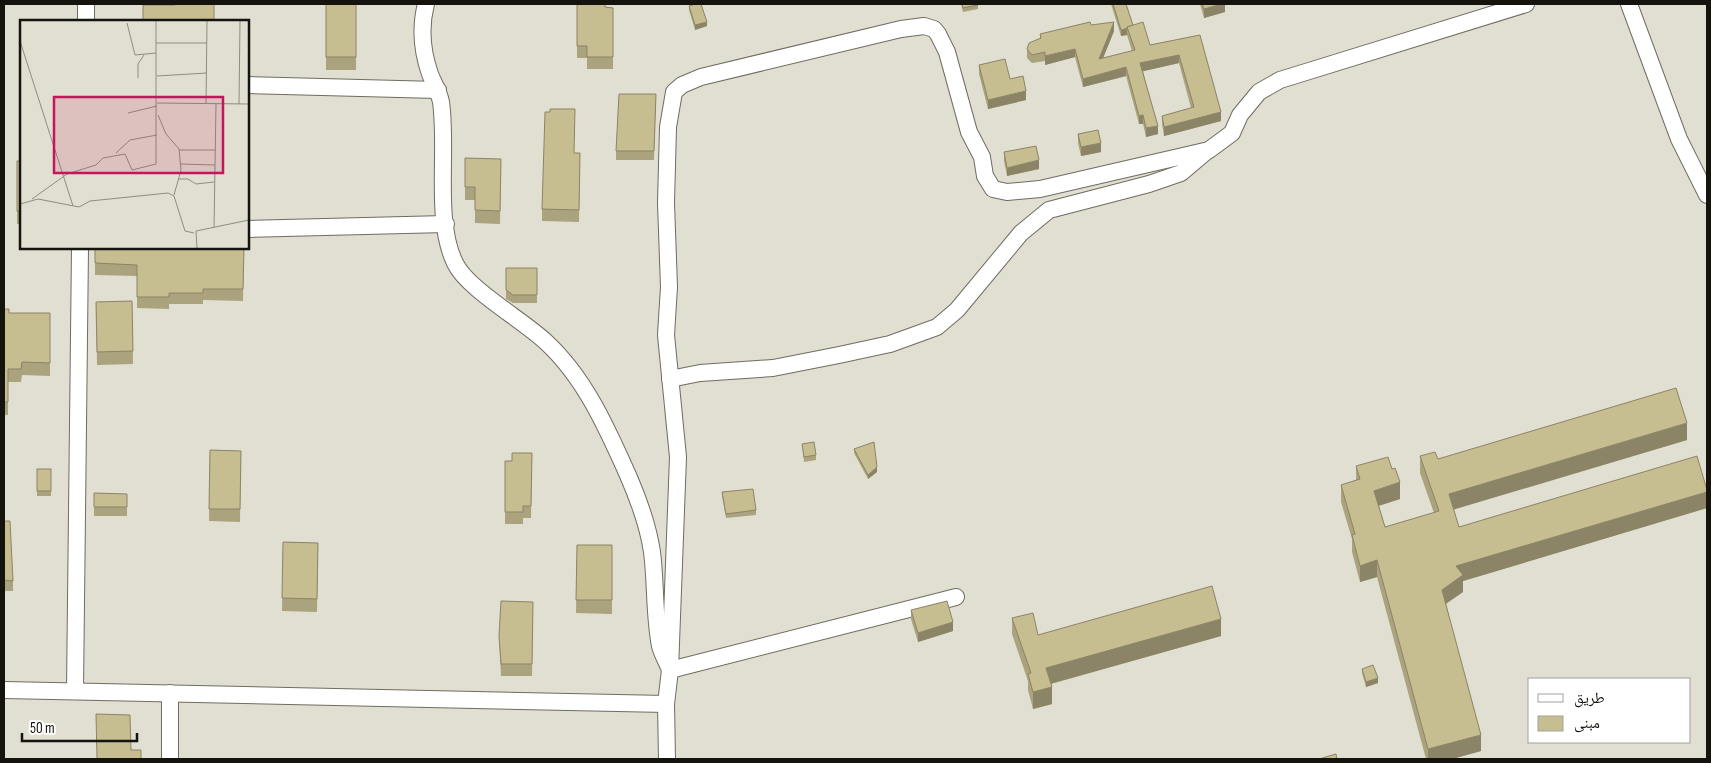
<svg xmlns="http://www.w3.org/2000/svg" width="1711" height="763" font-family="'Sofia Sans Condensed','Noto Naskh Arabic',sans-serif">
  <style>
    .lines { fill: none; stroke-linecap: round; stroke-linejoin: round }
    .minor-casing { stroke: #6f6c60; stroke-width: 18 }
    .minor { stroke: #fff; stroke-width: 16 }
    .wall { fill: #aaa37d }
    .shaded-wall { fill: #8b8466 }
    .building { fill: #c6bd91; stroke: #8b8466 }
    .inset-road { fill: none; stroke: #8f8d83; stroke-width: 1 }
    .view { fill: #c2185b; fill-opacity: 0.15; stroke: #c2185b; stroke-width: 2.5 }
    .inset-edge { fill: none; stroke: #14130e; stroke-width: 2.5 }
  </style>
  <rect width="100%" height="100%" fill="#e1dfd1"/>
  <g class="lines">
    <defs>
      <g id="minor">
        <path d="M426,4C420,27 422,51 430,74C434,84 439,92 441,102C448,151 434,220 455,263C467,289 523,320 546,342C584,377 606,426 627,473C638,498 648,524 652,552C656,583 654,615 660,646C662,654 667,662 670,670L956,597"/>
        <path d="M1629,4L1679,139L1707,195"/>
        <path d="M86,21V4"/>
        <path d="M248,85L438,90"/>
        <path d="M248,229L446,224"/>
        <path d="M670,379L700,373L773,368L839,355L890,344L937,327L957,310L1021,233L1049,210L1149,184L1181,173L1207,151"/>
        <path d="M4,690L666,704"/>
        <path d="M75,690L80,248"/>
        <path d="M170,759V693"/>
        <path d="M667,759L666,704L670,670L678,457L666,335L669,287L666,203L668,127L674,92L682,85L701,77L901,29L924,26L934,29L938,34L947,52L969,132L982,157L985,176L993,189L1007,192L1040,189L1209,150L1232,133L1240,115L1259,92L1280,80L1526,4"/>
      </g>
    </defs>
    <use href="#minor" class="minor-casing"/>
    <use href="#minor" class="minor"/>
  </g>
  <g class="wall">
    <rect x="326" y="4" width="30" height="66"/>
    <path d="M577,4L605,7L613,8V69H587V58H577Z"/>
    <path d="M961,4H978V9L963,12Z"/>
    <path d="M1111,4H1126L1133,25L1150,45L1200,35L1221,121L1164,136L1162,124V116L1191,108L1179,63L1143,71L1158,134L1146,137L1143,124H1139L1126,76L1083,87L1075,57L1045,65V61L1032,63L1027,58V49L1040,39V34L1091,25L1114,31L1103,58L1132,51L1127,35L1121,36Z"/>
    <path d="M1200,4H1225V12L1204,18Z"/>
    <path d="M689,6L707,26L695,30L689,10Z"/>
    <path d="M979,65L1010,79L1026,100L988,109L979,74Z"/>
    <path d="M656,94L654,160H616V151Z"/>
    <path d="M1078,134L1101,152L1081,156L1078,143Z"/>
    <path d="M1004,152L1039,169L1007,176L1004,161Z"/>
    <path d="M574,153H580L579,222L542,221V209Z"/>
    <path d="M465,158L501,159L500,224L475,223V200H465Z"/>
    <rect x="17" y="161" width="4" height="63"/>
    <path d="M95,248L244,249L243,301L203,300V304H169V309L137,308V276L95,275Z"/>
    <path d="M506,268H537V303H513L506,299Z"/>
    <path d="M132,301L133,364L97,365L96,302Z"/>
    <path d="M4,309L9,313H50V376L22,375L21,382H8V415H4Z"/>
    <path d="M1687,440L1453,509L1459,527L1707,490V508L1463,581V592L1446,604L1481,751L1452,759H1426L1377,577L1360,582L1352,552V539L1341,502V485L1356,480V466L1400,499L1379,506L1385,527L1434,513L1420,473V456L1438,459Z"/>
    <path d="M802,444L816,455V460L804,462Z"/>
    <path d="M854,449L877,472L868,479L854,453Z"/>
    <path d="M210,450L241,451L240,522L209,521Z"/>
    <path d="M532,453L531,518H523V524H505V461H512Z"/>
    <rect x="37" y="469" width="14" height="27"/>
    <path d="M722,492L756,510V515L726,518L722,496Z"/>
    <path d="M94,493L127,494V516H94Z"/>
    <path d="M4,521L13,581V591H4Z"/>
    <path d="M283,542L318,543L317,612L282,611Z"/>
    <path d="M577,545H612V614L576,613Z"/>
    <path d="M533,602L532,676H501L499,636Z"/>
    <path d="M911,610L953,631L918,642L911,619Z"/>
    <path d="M1012,618L1038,635L1221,636L1051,684L1052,704L1033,709L1028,690V681L1012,634Z"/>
    <path d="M1362,669L1378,683L1366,687L1362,673Z"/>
  </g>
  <g class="shaded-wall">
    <path d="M1222,4H1225V12L1204,18V9Z"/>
    <path d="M707,22V26L695,30V25Z"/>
    <path d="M1114,22V31L1099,68V59Z"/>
    <path d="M1127,29V35L1121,36V30Z"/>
    <path d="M1075,49V57L1045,65V56Z"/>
    <path d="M1179,55V63L1140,72V63Z"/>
    <path d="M1126,67V76L1083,87V79Z"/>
    <path d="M1026,91V100L988,109V100Z"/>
    <path d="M1221,112V121L1164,136V127Z"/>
    <path d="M1143,115V124H1139V116Z"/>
    <path d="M1158,126V134L1146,137V128Z"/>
    <path d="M1101,143V152L1081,156V147Z"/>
    <path d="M1039,160V169L1007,176V168Z"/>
    <path d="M1687,423V440L1449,511V494Z"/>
    <path d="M877,467V472L868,479V475Z"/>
    <path d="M1400,482V499L1374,507V491Z"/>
    <path d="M1707,492V508L1463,581V592L1442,606V590L1456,566Z"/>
    <path d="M1377,560V577L1360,582V566Z"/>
    <path d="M1221,619V636L1046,685V668Z"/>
    <path d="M953,622V631L918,642V633Z"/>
    <path d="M1378,678V683L1366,687V682Z"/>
    <path d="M1052,687V704L1033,709V692Z"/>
    <path d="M1481,735V751L1452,759H1428V749Z"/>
  </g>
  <g class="building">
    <path d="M175,4H214V21H143V5H175Z"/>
    <rect x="326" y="4" width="30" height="53"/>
    <path d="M577,4H605V7L613,8V57H587V46H577Z"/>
    <path d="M695,4H701L707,22L695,25L689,6Z"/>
    <path d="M962,4H978V5L963,8Z"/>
    <path d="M1113,4H1126L1133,25L1127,27L1128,28L1121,30Z"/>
    <path d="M1202,4H1222L1204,9Z"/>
    <path d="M1090,22L1091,25L1114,22L1099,59L1135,50L1127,27L1143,22L1150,45L1200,35L1221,112L1164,127L1162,116L1194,107L1179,55L1140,63L1158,126L1146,128L1143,115L1139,116L1126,67L1083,79L1075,49L1045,56V52L1032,55L1027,49L1029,43L1041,38L1040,34Z"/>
    <path d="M1005,59L1010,79L1023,76L1026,91L988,100L979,65Z"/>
    <path d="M619,94H656L654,151H616Z"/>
    <path d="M550,109H575L574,153H580L579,210L542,209L545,112H550Z"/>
    <path d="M1098,130L1101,143L1081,147L1078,134Z"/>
    <path d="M1036,146L1039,160L1007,168L1004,152Z"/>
    <path d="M465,158L501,159L500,211L475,210V187H465Z"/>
    <rect x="17" y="161" width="4" height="50"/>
    <path d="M95,248H236L244,249L243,289H203V293H169V297H137V265L95,263Z"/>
    <path d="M506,268H537V295H513L506,290Z"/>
    <path d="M132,301L133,351L97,352L96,302Z"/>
    <path d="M4,309H9V313H50V363L22,362L21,369H8V402H4Z"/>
    <path d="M1676,388L1687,423L1449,494L1459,527L1697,456L1707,490V492L1456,566L1463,575L1442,590L1481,735L1428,749L1377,560L1360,566L1352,535L1355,534L1341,485L1360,479L1356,466L1388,457L1392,469L1395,468L1400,482L1374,491L1385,527L1439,511L1420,456L1435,452L1438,459Z"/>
    <path d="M814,442L816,455L804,457L802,444Z"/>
    <path d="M874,442L877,467L868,475L854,449Z"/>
    <path d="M210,450L241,451L240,509H209Z"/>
    <path d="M512,453H532L531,506H523V512H505V461H512Z"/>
    <rect x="37" y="469" width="14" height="22"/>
    <path d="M753,489L756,510L726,514L722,492Z"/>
    <path d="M94,493L127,494V507H94Z"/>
    <path d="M4,521H10L13,581L4,580Z"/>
    <path d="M283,542L318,543L317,599L282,598Z"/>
    <path d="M577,545H612V600H576Z"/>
    <path d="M1212,586L1221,619L1046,668L1052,687L1033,692L1028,674L1031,673L1012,618L1033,613L1038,635Z"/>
    <path d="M501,601L533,602L532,664H501L499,636Z"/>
    <path d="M947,601L953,622L918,633L911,610Z"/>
    <path d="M1373,665L1378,678L1366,682L1362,669Z"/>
    <path d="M96,714L130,715L131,750H141V759H97Z"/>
    <path d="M1336,754L1337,759H1319Z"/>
  </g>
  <g transform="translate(20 20)">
    <rect width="229" height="229" fill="#e1dfd1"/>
    <path class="inset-road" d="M107,3L115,35L136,33M0,21L53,186M136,23H187M137,56L187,53M118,58V44L124,35M137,83L229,84M186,84L187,1M219,84L220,1M108,93L137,86M138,95L146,114L159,129L161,150L154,175M159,130H195M96,133L110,120L137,115M160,144L195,145M159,159H168L176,164L194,162M12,179L47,154L76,145L83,138L105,134L112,150L136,144V1M0,184L18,179L59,187L70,181L148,173L154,176L165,211L174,213M194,208L196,84M177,228L176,211L229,200"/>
    <path class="view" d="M34,77H203V153H34Z"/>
    <rect width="229" height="229" class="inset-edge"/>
  </g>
  <rect width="1711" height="763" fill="none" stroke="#14130e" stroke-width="10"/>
  <rect x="1528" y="678" width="162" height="65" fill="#ffffff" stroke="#a1a19f"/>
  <rect x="1538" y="694" width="25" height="8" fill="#ffffff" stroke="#a1a19f"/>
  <text x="1574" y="703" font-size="15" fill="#14130e">طريق</text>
  <rect x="1538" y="716" width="25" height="15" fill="#c6bd91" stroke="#a1a19f"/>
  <text x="1574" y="728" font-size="15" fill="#14130e">مبنى</text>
  <path d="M22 733v8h115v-8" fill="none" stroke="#14130e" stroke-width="2.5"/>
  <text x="30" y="733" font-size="15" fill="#14130e" stroke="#ffffff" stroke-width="4" paint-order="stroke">50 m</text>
</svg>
